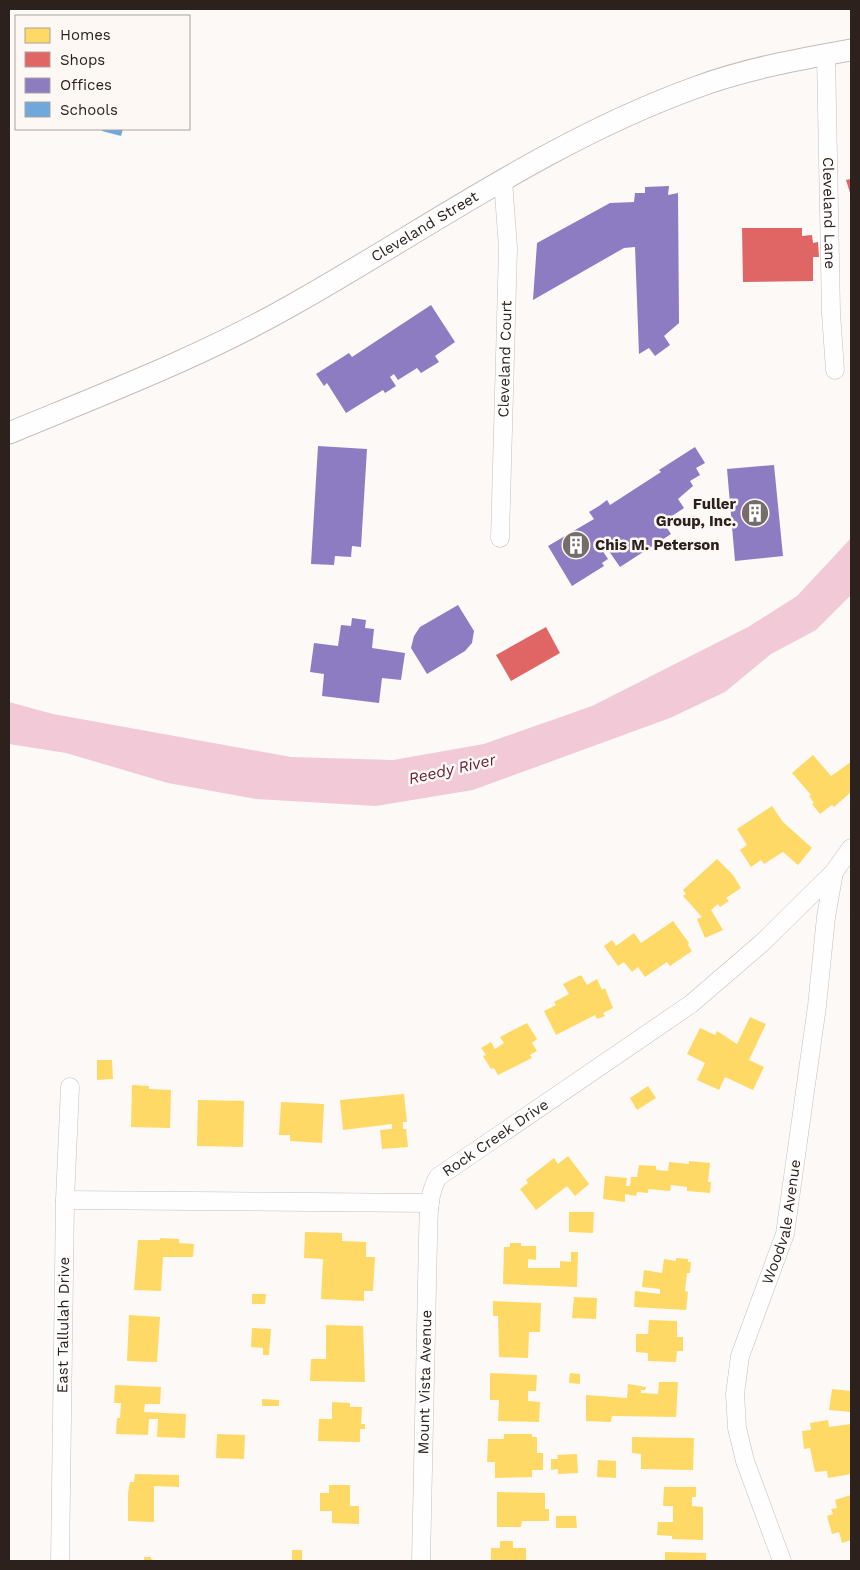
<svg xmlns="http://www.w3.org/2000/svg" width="860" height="1570" font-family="'Work Sans',sans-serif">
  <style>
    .water { fill: #f2cad7 }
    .homes { fill: #ffd966 }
    .shops { fill: #e06666 }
    .offices { fill: #8e7cc3 }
    .schools { fill: #6fa8dc }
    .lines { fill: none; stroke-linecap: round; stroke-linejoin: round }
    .minor-casing { stroke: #c4beba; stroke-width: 19 }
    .tertiary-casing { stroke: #c4beba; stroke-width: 23 }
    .minor { stroke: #fffefe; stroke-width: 18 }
    .tertiary { stroke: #fffefe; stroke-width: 21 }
    .labels { text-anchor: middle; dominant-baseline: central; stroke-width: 5; stroke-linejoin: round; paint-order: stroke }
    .street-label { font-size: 15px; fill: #2c211d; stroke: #fef8f5 }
    .poi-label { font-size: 15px; font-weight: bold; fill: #2c211d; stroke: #fef8f5; text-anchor: end }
    .water-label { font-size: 16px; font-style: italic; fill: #62223f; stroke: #fef8f5 }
  </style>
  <rect width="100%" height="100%" fill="#fcf9f7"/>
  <path class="water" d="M851,538V595L816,630L771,654L725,692L670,718L473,790L376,806L256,799L168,783L66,753L9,744V702L53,714L291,757L393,760L484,744L592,706L748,627L797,596Z"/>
  <g class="homes">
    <path d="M813,755L831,776L851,762V792L834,807L832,805L820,814L812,804L814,803L809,796L811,795L792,773Z"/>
    <path d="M772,806L783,822L812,848L798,865L783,852L764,864L761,860L751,867L740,850L747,845L737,829Z"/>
    <path d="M717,859L733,875L741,888L726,898L729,901L720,907L718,904L711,910L723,930L705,938L697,919L702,917L683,896L686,894L683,890Z"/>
    <path d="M673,921L689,943L688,945L692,951L670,966L667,962L645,977L638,967L632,972L624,962L618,966L604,946L612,940L616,946L634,933L641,943Z"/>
    <path d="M581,975L587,985L597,979L602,990L605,988L613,1008L603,1013L605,1016L597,1019L595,1015L556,1035L544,1011L556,1005L554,1002L569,994L563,984Z"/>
    <path d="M750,1017L766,1024L749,1060L764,1067L753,1090L725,1077L719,1090L697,1080L705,1063L687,1054L700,1028L715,1035L717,1031L737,1044Z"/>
    <path d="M527,1023L537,1039L532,1043L537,1051L530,1055L532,1058L498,1075L494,1068L491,1069L483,1056L486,1055L481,1048L491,1042L495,1049L504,1043L500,1037Z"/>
    <path d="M97,1060H112L113,1079L97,1080Z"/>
    <path d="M132,1085L149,1086V1089L171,1090L170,1128L131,1127Z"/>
    <path d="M648,1086L656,1098L637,1110L630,1098Z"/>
    <path d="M404,1094L407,1122H403V1129H406L408,1147L382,1149L380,1130L392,1129V1124L343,1130L340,1100Z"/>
    <path d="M198,1100L244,1101L243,1147L197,1146Z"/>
    <path d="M281,1102L324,1104L322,1143L290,1141V1135H279Z"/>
    <path d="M568,1156L589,1184L575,1196L567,1186L536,1210L520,1189L528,1183L526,1180L554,1158L558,1164Z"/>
    <path d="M689,1161L710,1163L708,1182H711L710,1193L687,1191V1187L671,1185L670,1191L648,1189V1193L637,1192L636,1196L625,1194V1202L603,1199L605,1176L627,1178L626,1186H630L631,1177H637L639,1165L656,1166V1170L668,1171L669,1162L689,1164Z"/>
    <path d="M569,1212H594L593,1233L569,1232Z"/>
    <path d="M305,1232L342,1233V1241L366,1242V1257H375L373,1291H364V1301L321,1299L323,1259L304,1258Z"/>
    <path d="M160,1238L179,1239V1243L194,1244L193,1257H163L161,1291L134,1290L138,1240H160Z"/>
    <path d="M510,1243H521V1246H536V1260L528,1259V1268H560V1261L571,1262V1252H578L577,1287L503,1284L504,1247H510Z"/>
    <path d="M676,1258L688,1259V1262H691L690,1273H687L685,1291L688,1292L686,1310L634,1307L635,1291L660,1294V1289L642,1287L644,1270L662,1273L664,1259L676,1261Z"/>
    <path d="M252,1294H266L265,1304H252Z"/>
    <path d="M574,1297L597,1298L596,1319L572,1318Z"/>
    <path d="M493,1301L541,1303L540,1332H529L528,1358L499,1357L498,1316H493Z"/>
    <path d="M129,1315L160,1317L157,1362L127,1361Z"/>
    <path d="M649,1320L677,1321V1337H683V1351H677L676,1362L648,1361V1353L636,1352V1334H648Z"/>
    <path d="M326,1325L363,1326L365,1382L310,1381L311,1359H326Z"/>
    <path d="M252,1328L271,1329L269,1355H263V1348L251,1347Z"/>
    <path d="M490,1373L537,1375L536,1391H528V1401L540,1402L539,1422L498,1421L499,1400H490Z"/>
    <path d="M570,1373L580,1374V1384L569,1383Z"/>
    <path d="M659,1382H678L676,1417L612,1416L611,1422L586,1421V1395L627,1398L628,1384L646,1387L645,1390H641V1393L658,1394Z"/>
    <path d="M115,1385L161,1387L160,1404H145L144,1412L186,1414L185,1438L157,1437L158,1419H149L148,1435L116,1434L117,1418H120L121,1403H114Z"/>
    <path d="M832,1389L851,1391V1412L829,1410Z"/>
    <path d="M262,1399L279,1400V1406H262Z"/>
    <path d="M332,1402L350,1403V1407H362L361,1424H365V1429H360V1442L318,1441L319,1419H332Z"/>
    <path d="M828,1420L829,1427L851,1424V1474L828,1478L827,1471L815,1472L810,1448L804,1449L802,1431L811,1430L810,1423Z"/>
    <path d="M217,1434L245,1435L244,1459L216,1458Z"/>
    <path d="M504,1434H532V1437H537V1453H543V1470H532V1477L495,1478V1462H487L488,1439H504Z"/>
    <path d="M632,1437L694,1438L693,1470L641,1469V1454L632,1453Z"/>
    <path d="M577,1454L578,1473L558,1474V1469L551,1470V1459H558L557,1455Z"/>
    <path d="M598,1460L616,1461V1478L597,1477Z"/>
    <path d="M135,1474L179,1475V1487L154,1486V1522L128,1521V1493L130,1482H134Z"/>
    <path d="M329,1485H350V1506H359V1524L332,1523V1511H320V1493H329Z"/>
    <path d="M664,1487H696V1497H692V1506L703,1507V1540L672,1539V1536L657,1535L658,1522H673V1506H663Z"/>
    <path d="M497,1492L545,1493V1509H549V1521H522L521,1527H497Z"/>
    <path d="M851,1495V1540L842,1543L839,1532L832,1534L827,1516L833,1514L831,1509L837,1508L835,1500Z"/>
    <path d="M556,1516H576L577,1528H556Z"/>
    <path d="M500,1541H513V1548H526V1561H491V1548H500Z"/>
    <rect x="292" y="1550" width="10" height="11"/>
    <path d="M665,1552L706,1553V1561H665Z"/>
    <path d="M144,1557H151V1559L156,1561H144Z"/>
  </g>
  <g class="shops">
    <path d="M851,179V196L846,180Z"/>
    <path d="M742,228H802V236L812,235L813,243L818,242L819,257H813V281L743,282Z"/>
    <path d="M546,627L560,653L511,681L496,655Z"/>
  </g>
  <g class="offices">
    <path d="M669,186L668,195L678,193L679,323L664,336L670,345L655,356L649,348L639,354L635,247L624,248L533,300L537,243L610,203L634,202L635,193H645V187Z"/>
    <path d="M431,305L455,342L435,356L439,362L421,373L417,368L398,380L394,374L390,377L396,386L385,393L383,390L346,413L327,383L324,386L316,374L349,353L352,357Z"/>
    <path d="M318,446L367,449L361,547L352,546L351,557L335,556L334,565L311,564Z"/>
    <path d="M695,447L705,463L696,468L700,475L690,481L693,486L678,499L684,508L663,522L671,534L620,567L604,544L600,547L608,559L602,563L604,566L572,586L548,546L594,519L589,512L599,506L607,500L610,505L661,472L659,470Z"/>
    <path d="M774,465L783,556L735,561L727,469Z"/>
    <path d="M458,605L474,631L472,643L465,651L427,674L411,648L414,636L420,627Z"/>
    <path d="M352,618L366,620L365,628L374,629L372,648L405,653L401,680L382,678L379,703L322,696L324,674L310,672L314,643L338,646L341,625L351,626Z"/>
  </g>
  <path class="schools" d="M102,129H123L121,136L102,131Z"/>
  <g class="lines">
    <defs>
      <g id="minor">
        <path id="s1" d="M826,55L831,313L835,370"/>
        <path id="s2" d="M500,538L508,248L503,180"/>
        <path d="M65,1200L430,1203"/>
        <path id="s3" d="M60,1561L65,1200L70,1087"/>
        <path id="s4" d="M421,1561L428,1238C429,1218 427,1196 438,1177L691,1004L763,942L834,872L851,848"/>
        <path id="s5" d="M782,1561L745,1461L737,1428L735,1394L740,1356L785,1234L817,1006L826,917L834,872"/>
      </g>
      <g id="tertiary">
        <path id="s6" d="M9,433C106,393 203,356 294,304C427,229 552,139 697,87C745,69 800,59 851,50"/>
      </g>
    </defs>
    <use href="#minor" class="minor-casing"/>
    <use href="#tertiary" class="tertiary-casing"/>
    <use href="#minor" class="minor"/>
    <use href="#tertiary" class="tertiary"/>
  </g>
  <defs>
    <symbol id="building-disc" viewBox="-11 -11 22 22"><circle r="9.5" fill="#756d69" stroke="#fef8f5"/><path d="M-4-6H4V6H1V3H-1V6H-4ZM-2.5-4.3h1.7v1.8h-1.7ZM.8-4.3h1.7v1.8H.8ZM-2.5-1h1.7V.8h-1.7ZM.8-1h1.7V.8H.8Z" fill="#fff"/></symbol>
  </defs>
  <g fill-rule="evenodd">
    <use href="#building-disc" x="739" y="497" width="32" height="32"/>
    <use href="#building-disc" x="560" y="529" width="32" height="32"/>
  </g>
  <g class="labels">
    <g class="street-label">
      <text stroke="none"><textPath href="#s1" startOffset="158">Cleveland Lane</textPath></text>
      <text stroke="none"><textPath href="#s6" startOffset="465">Cleveland Street</textPath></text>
      <text stroke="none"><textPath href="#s2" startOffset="179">Cleveland Court</textPath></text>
      <text stroke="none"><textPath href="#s4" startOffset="455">Rock Creek Drive</textPath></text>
      <text stroke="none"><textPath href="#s5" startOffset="354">Woodvale Avenue</textPath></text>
      <text stroke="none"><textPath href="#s3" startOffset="236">East Tallulah Drive</textPath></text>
      <text stroke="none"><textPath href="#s4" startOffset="179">Mount Vista Avenue</textPath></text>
    </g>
    <g class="poi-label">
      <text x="736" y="504">Fuller<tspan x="736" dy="17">Group, Inc.</tspan></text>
      <text x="595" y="545" text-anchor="start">Chis M. Peterson</text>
    </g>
    <g class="water-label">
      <text transform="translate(452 769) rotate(-13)">Reedy River</text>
    </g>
  </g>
  <rect width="860" height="1570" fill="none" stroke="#2c211d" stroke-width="20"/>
  <rect x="15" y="15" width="175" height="115" fill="#fef8f5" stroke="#aaa29f"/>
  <rect x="25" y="28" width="25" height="15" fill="#ffd966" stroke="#aaa29f"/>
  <text x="60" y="40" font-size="15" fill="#2c211d">Homes</text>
  <rect x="25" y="52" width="25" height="15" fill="#e06666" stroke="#aaa29f"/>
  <text x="60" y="65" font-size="15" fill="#2c211d">Shops</text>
  <rect x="25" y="78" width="25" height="15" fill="#8e7cc3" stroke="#aaa29f"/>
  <text x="60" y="90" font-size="15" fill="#2c211d">Offices</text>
  <rect x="25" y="102" width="25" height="15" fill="#6fa8dc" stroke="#aaa29f"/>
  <text x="60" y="115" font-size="15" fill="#2c211d">Schools</text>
</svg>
